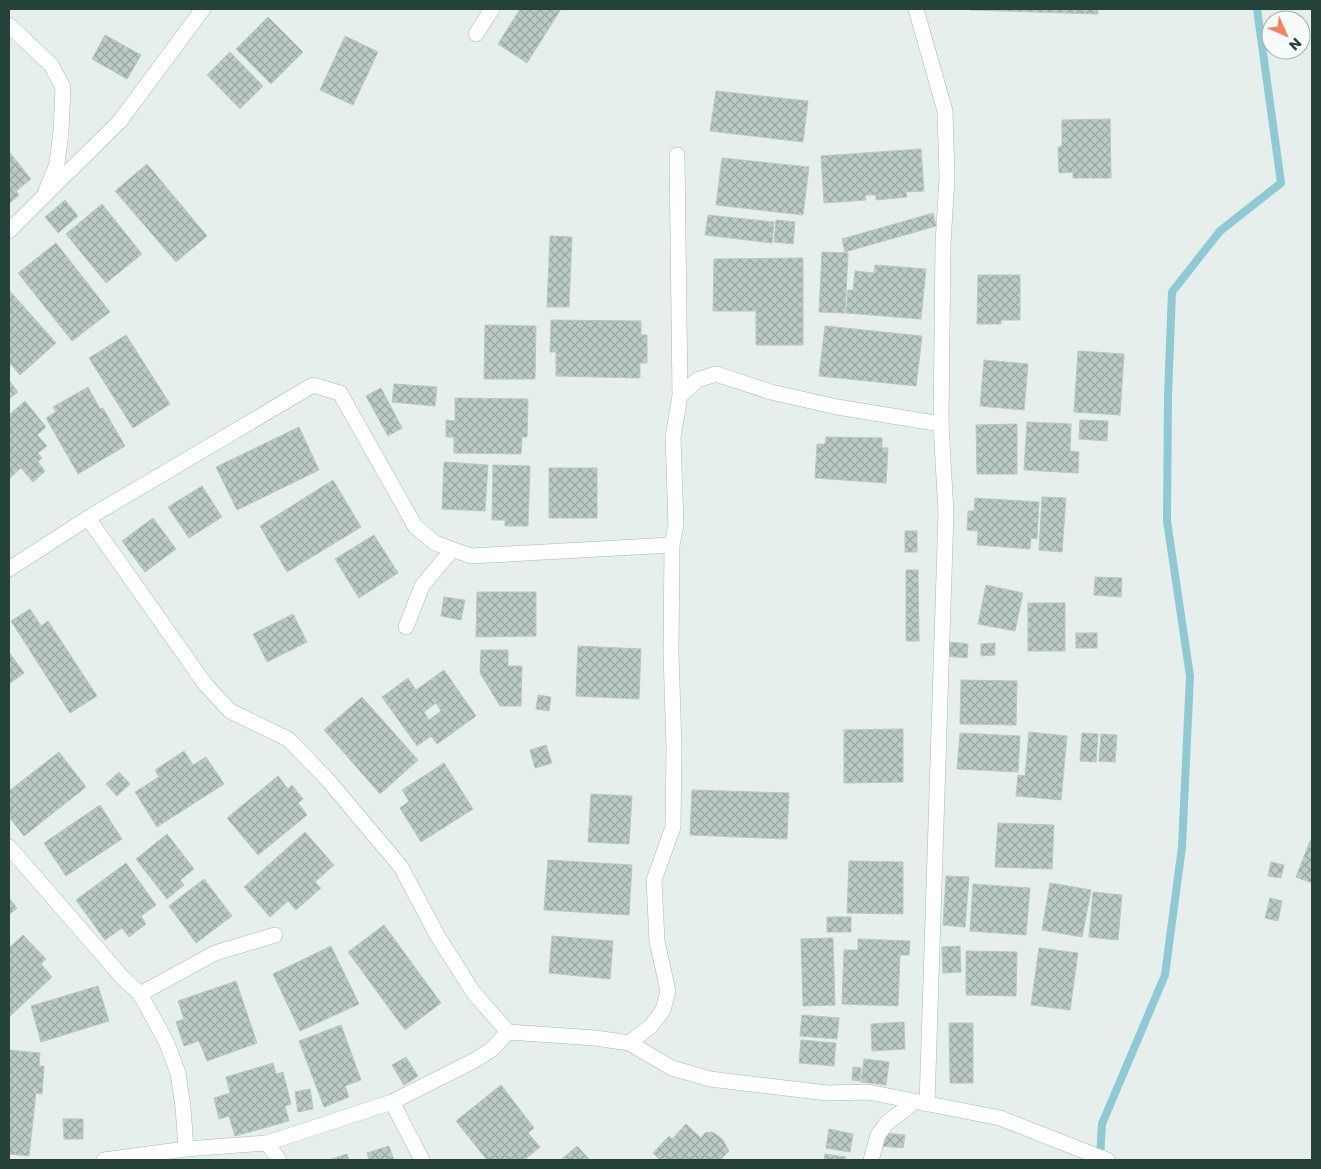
<svg xmlns="http://www.w3.org/2000/svg" width="1321" height="1169" font-family="Poppins,sans-serif">
  <style>
    .lines { fill: none; stroke-linecap: round; stroke-linejoin: round }
    .stream { stroke: #8ec9d4; stroke-width: 8 }
    .building { fill: url(#building-cross-hatch); stroke: #b8c9c2; fill-rule: evenodd }
    .street-casing { stroke: #a8b8b2; stroke-width: 16 }
    .street { stroke: #fff; stroke-width: 15 }
  </style>
  <defs>
    <pattern id="building-cross-hatch" width="8" height="8" patternUnits="userSpaceOnUse" patternTransform="scale(1.25)"><rect width="8" height="8" fill="#bbcac4"/><path d="M0 0l8 8M0 8l8-8" fill="none" stroke="#98a6a0"/></pattern>
  </defs>
  <rect width="100%" height="100%" fill="#e6efeb"/>
  <g class="lines">
    <path class="stream" d="M1100,1158L1102,1124L1165,975L1182,847L1190,676L1167,521L1168,395L1172,292L1220,231L1281,183L1257,9"/>
  </g>
  <g class="building">
    <path d="M520,9H561L527,63L498,44Z"/>
    <path d="M970,9H1098V14L970,10Z"/>
    <path d="M268,17L303,52L271,84L236,49Z"/>
    <path d="M105,35L141,55L127,79L92,59Z"/>
    <path d="M345,36L378,52L353,105L320,90Z"/>
    <path d="M230,52L263,86L240,109L207,75Z"/>
    <path d="M716,91L808,101L803,142L710,131Z"/>
    <path d="M1110,119L1111,178H1073V172L1059,173L1058,147L1062,146V120Z"/>
    <path d="M921,149L924,191L906,192L907,197L876,200V195H865L866,200L824,203L821,156Z"/>
    <path d="M10,153L31,179L16,191L19,195L9,204V154Z"/>
    <path d="M722,158L809,167L803,215L716,205Z"/>
    <path d="M147,164L207,236L176,262L115,191Z"/>
    <path d="M65,200L78,216L58,233L45,217Z"/>
    <path d="M102,204L142,254L106,283L66,234Z"/>
    <path d="M933,213L936,226L845,252L842,239Z"/>
    <path d="M708,215L774,222L772,243L705,235Z"/>
    <path d="M776,220L795,222L793,244L774,242Z"/>
    <path d="M550,236L572,237L569,307H547Z"/>
    <path d="M56,243L110,312L72,341L18,273Z"/>
    <path d="M822,252L848,253L845,313L819,312Z"/>
    <path d="M803,258V345H756V311H713L714,259Z"/>
    <path d="M875,265L926,269L921,319L846,313L848,290H853L855,271L874,273Z"/>
    <path d="M978,275H1020V320H1001V324H977Z"/>
    <path d="M9,290L56,343L20,375L9,362Z"/>
    <path d="M551,320L641,321V335H647V363H640V378L556,376V352H550Z"/>
    <path d="M485,325L536,326L535,379H484Z"/>
    <path d="M825,326L922,336L916,386L819,376Z"/>
    <path d="M126,335L170,404L133,428L89,358Z"/>
    <path d="M1078,351L1124,354L1120,415L1074,412Z"/>
    <path d="M984,360L1028,364L1024,410L980,406Z"/>
    <path d="M9,380L18,392L9,399Z"/>
    <path d="M394,384L437,387L435,406L392,402Z"/>
    <path d="M88,387L100,409L103,408L125,446L78,474L46,418L56,412L53,407Z"/>
    <path d="M381,388L402,428L388,436L366,396Z"/>
    <path d="M455,398L528,399L527,437H522L521,454L454,453V437H446V420L455,421Z"/>
    <path d="M25,401L46,427L37,435L47,446L38,453L42,458L38,462L45,471L33,482L21,468L9,479V415Z"/>
    <path d="M1080,420L1108,421L1107,441L1079,439Z"/>
    <path d="M1027,422L1071,424L1070,451L1079,452L1078,473L1024,470Z"/>
    <path d="M1017,424V474H977L976,425Z"/>
    <path d="M299,427L319,470L237,510L216,467Z"/>
    <path d="M826,437L882,438V448H888L886,483L815,478L817,444H825Z"/>
    <path d="M444,462L488,465L485,511L442,509Z"/>
    <path d="M493,465L530,466L528,526H505V520H492Z"/>
    <rect x="549" y="468" width="48" height="50"/>
    <path d="M333,480L361,527L287,572L260,526Z"/>
    <path d="M202,486L222,517L189,538L168,507Z"/>
    <path d="M1042,497L1066,498L1062,552L1039,550Z"/>
    <path d="M975,498L1039,502L1037,539L1031,538L1030,549L977,545L978,531L967,530L968,511H974Z"/>
    <path d="M153,518L176,549L145,572L122,541Z"/>
    <rect x="905" y="531" width="12" height="21"/>
    <path d="M374,535L398,573L359,598L335,559Z"/>
    <path d="M906,570H918L919,641H906Z"/>
    <path d="M1095,577L1122,578L1121,597L1094,595Z"/>
    <path d="M986,585L1023,593L1015,631L978,624Z"/>
    <path d="M477,592H536V636L476,637Z"/>
    <path d="M444,597L465,600L461,620L441,616Z"/>
    <rect x="1028" y="603" width="37" height="48"/>
    <path d="M30,609L41,626L48,621L97,696L70,713L11,621Z"/>
    <path d="M293,614L307,642L267,662L253,634Z"/>
    <rect x="1076" y="633" width="21" height="15"/>
    <path d="M949,642L968,644L967,658L947,656Z"/>
    <path d="M995,643V655L981,656V644Z"/>
    <path d="M578,646L641,649L639,699L576,696Z"/>
    <path d="M481,650H508V666H522L521,706H500L480,673Z"/>
    <path d="M9,652L24,673L9,684Z"/>
    <path d="M444,670L476,716L437,744L431,736L417,746L382,697L408,678L416,690ZM436,703L441,711L429,720L424,712Z"/>
    <path d="M961,680L1017,681L1016,725L960,724Z"/>
    <path d="M538,695L551,697L549,711L536,709Z"/>
    <path d="M362,697L418,760L380,794L324,730Z"/>
    <path d="M903,729V782L844,783V730Z"/>
    <path d="M1029,732L1067,736L1061,800L1016,796L1018,775L1025,776Z"/>
    <path d="M960,733L1020,736L1018,772L957,769Z"/>
    <path d="M1082,733L1098,734L1096,762L1080,761Z"/>
    <path d="M1101,734L1117,735L1115,762L1099,761Z"/>
    <path d="M546,745L552,763L535,768L530,750Z"/>
    <path d="M184,751L193,765L206,757L224,784L157,827L135,792L159,777L155,770Z"/>
    <path d="M59,752L86,787L24,836L9,817V791Z"/>
    <path d="M444,763L473,809L421,842L400,808L409,801L402,790Z"/>
    <path d="M119,772L130,784L117,796L106,784Z"/>
    <path d="M278,776L288,789L292,785L303,799L298,803L307,815L258,855L227,818Z"/>
    <path d="M692,790L789,793L787,839L690,835Z"/>
    <path d="M591,794L632,796L629,844L588,842Z"/>
    <path d="M100,805L122,839L66,876L44,843Z"/>
    <path d="M998,823L1054,825L1052,869L995,867Z"/>
    <path d="M305,832L334,865L315,882L321,888L296,910L288,901L270,917L244,887Z"/>
    <path d="M167,834L194,869L180,880L184,885L167,899L136,859Z"/>
    <path d="M1310,841H1312V883L1296,877Z"/>
    <path d="M548,860L632,865L629,915L544,910Z"/>
    <path d="M849,861L903,862V914L847,913Z"/>
    <path d="M1271,862L1284,865L1281,878L1268,876Z"/>
    <path d="M126,863L156,905L141,916L146,924L129,937L122,928L105,940L76,900Z"/>
    <path d="M946,876L969,877L965,927L943,925Z"/>
    <path d="M204,879L232,916L196,943L169,906Z"/>
    <path d="M1050,883L1091,890L1082,937L1042,930Z"/>
    <path d="M973,884L1030,888L1026,935L970,931Z"/>
    <path d="M1093,892L1122,895L1118,940L1089,937Z"/>
    <path d="M9,898L17,908L9,915Z"/>
    <path d="M1270,898L1282,901L1278,921L1265,918Z"/>
    <rect x="827" y="917" width="24" height="15"/>
    <path d="M384,925L441,1003L405,1030L348,952Z"/>
    <path d="M23,935L46,959L41,964L52,977L9,1017V948Z"/>
    <path d="M552,936L613,941L610,979L549,973Z"/>
    <path d="M833,938L835,1005L803,1006L801,939Z"/>
    <path d="M858,939L910,941L909,955H900L898,1006L842,1004L844,950H858Z"/>
    <path d="M331,946L359,1004L300,1031L273,974Z"/>
    <path d="M960,946L961,972L943,973L942,947Z"/>
    <path d="M1039,948L1078,953L1070,1010L1031,1005Z"/>
    <path d="M966,951L1017,952L1016,996L966,995Z"/>
    <path d="M236,981L257,1043L207,1061L199,1041L184,1046L176,1022L184,1019L178,1001Z"/>
    <path d="M98,986L109,1021L41,1042L31,1006Z"/>
    <path d="M802,1015L839,1018L837,1039L800,1036Z"/>
    <path d="M904,1022L905,1049L872,1051L871,1024Z"/>
    <path d="M949,1023H973V1083H950Z"/>
    <path d="M341,1025L361,1080L345,1086L349,1097L324,1107L299,1041Z"/>
    <path d="M801,1040L836,1043L834,1066L799,1063Z"/>
    <path d="M9,1050L40,1053L39,1066H44L42,1094L36,1093L29,1156L9,1154Z"/>
    <path d="M406,1057L418,1076L404,1085L392,1065Z"/>
    <path d="M864,1059L889,1062L886,1085L861,1082Z"/>
    <path d="M273,1063L276,1074L283,1072L291,1104L285,1106L289,1121L235,1136L229,1116L219,1119L214,1098L230,1093L226,1077Z"/>
    <path d="M853,1067L861,1068L860,1081L852,1080Z"/>
    <path d="M501,1085L534,1128L528,1133L540,1147L524,1160H487L456,1121Z"/>
    <path d="M310,1089L313,1109L298,1112L295,1092Z"/>
    <path d="M63,1119H83V1139H64Z"/>
    <path d="M686,1124L701,1138L705,1133L712,1132L717,1135L723,1140L729,1151L720,1160H660L653,1153L669,1136L672,1139Z"/>
    <path d="M829,1129L853,1134L850,1152L826,1148Z"/>
    <path d="M884,1133L905,1135L903,1148L882,1146Z"/>
    <path d="M389,1146L394,1160H369L367,1153Z"/>
    <path d="M577,1146L590,1160H561Z"/>
    <path d="M347,1154L349,1160H329Z"/>
    <path d="M825,1154L846,1157L845,1160H824Z"/>
  </g>
  <g class="lines">
    <defs>
      <g id="street">
        <path d="M916,9L945,111L947,177L943,244L941,424L946,513L927,1104"/>
        <path d="M9,25L51,65L63,87L61,131L57,164L44,196L9,231"/>
        <path d="M476,34L492,9"/>
        <path d="M44,196L120,121L203,9"/>
        <path d="M680,396L697,380L716,374L771,392L837,407L941,424"/>
        <path d="M88,518L205,684L230,711L288,739L327,779L401,867L437,935L473,992L508,1032L595,1038L629,1043L672,1068L710,1079L827,1093L868,1092L1000,1118L1107,1160"/>
        <path d="M9,569L88,518L313,385L340,393L415,526L435,543L471,556L672,545"/>
        <path d="M406,627L422,586L452,550"/>
        <path d="M9,847L122,977L140,994L166,1041L178,1073L183,1107L186,1149"/>
        <path d="M140,994L215,953L275,935"/>
        <path d="M629,1043L651,1026L663,1010L668,991L657,941L654,880L673,827L674,748L671,653L672,545L676,525L673,437L680,396L677,155"/>
        <path d="M392,1102L422,1160"/>
        <path d="M267,1143L279,1160"/>
        <path d="M104,1160L186,1149L267,1143L392,1102L477,1059L492,1049L508,1032"/>
        <path d="M871,1160L878,1135L887,1123L914,1102"/>
      </g>
    </defs>
    <use href="#street" class="street-casing"/>
    <use href="#street" class="street"/>
  </g>
  <rect width="1321" height="1169" fill="none" stroke="#24423a" stroke-width="20"/>
  <g transform="translate(1286 35) rotate(135)"><circle r="24" fill="#f7fbf9" stroke="#a3b1ad"/>
  <path d="M0-4L9 19L0 12L-9 19Z" fill="#f4845f"/>
  <text y="-8" font-size="14" font-weight="bold" text-anchor="middle" fill="#24423a">N</text>
  </g>
</svg>
